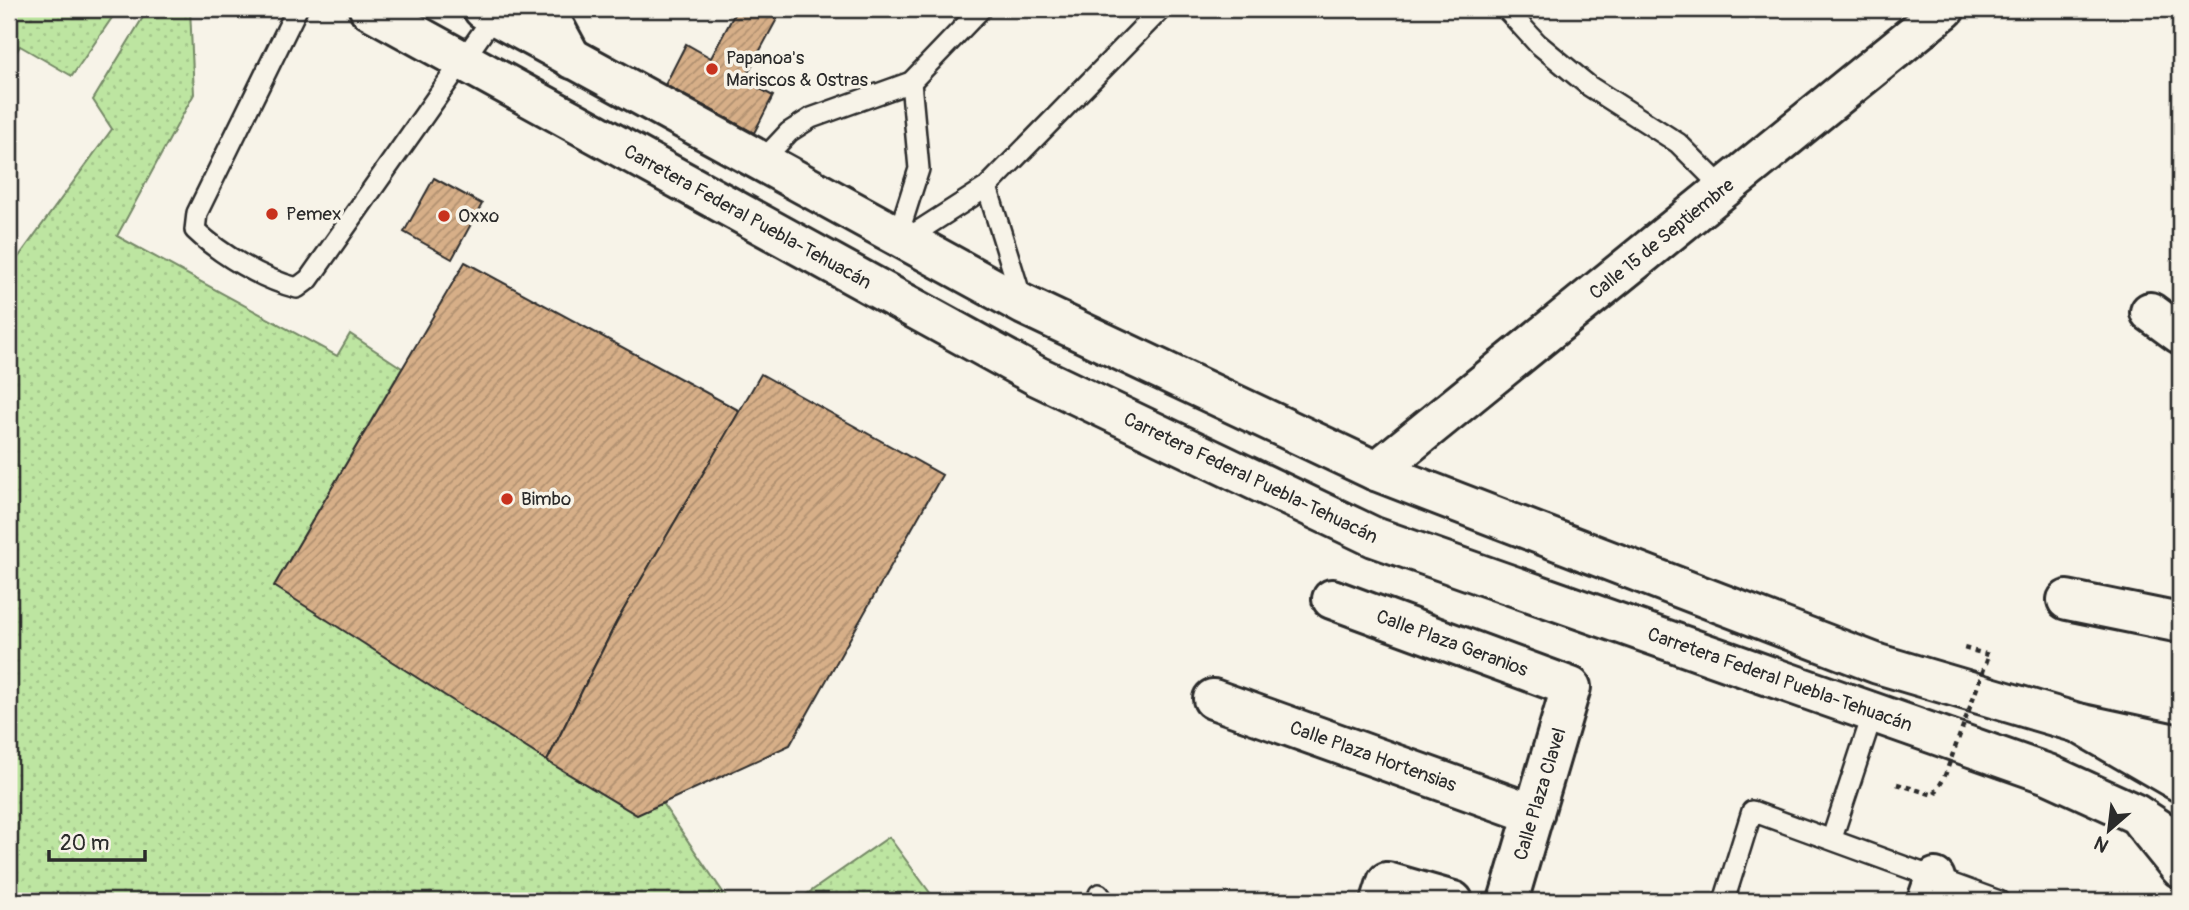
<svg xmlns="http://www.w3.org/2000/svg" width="2189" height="910" font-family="Pangolin,sans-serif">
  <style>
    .grass { fill: url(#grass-dots); stroke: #748866; stroke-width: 2 }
    .building { fill: url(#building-hatch); stroke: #2b2b2b; stroke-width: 2 }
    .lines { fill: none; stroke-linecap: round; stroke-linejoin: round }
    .lane-casing { stroke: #2b2b2b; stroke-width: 24 }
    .street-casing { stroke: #2b2b2b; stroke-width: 44 }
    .secondary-casing { stroke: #2b2b2b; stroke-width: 44 }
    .primary-casing { stroke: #2b2b2b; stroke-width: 44 }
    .highway-casing { stroke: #2b2b2b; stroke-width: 44 }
    .lane { stroke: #f7f3e8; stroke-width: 19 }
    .street { stroke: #f7f3e8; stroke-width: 38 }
    .secondary { stroke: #f7f3e8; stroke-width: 38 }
    .primary { stroke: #f7f3e8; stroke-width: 38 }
    .highway { stroke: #f7f3e8; stroke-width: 38 }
    .path-bridge { stroke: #2b2b2b; stroke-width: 4.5; stroke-dasharray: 5 5; stroke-linecap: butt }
    .poi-dot { fill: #c8321e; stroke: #f7f3e8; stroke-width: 2.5 }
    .labels { text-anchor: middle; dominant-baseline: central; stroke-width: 7; stroke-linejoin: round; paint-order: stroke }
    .poi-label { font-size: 19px; fill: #2b2b2b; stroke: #f7f3e8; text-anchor: start }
    .street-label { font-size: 19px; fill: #2b2b2b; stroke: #f7f3e8 }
  </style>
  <defs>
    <pattern id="grass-dots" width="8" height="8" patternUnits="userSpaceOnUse" patternTransform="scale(1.75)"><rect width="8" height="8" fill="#bde5a1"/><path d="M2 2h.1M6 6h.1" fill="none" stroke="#a3c58b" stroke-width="1.8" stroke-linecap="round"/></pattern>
    <pattern id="building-hatch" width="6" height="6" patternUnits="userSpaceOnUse" patternTransform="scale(1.75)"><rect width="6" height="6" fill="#d7af88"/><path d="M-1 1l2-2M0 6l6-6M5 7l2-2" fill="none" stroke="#af8f6f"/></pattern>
  </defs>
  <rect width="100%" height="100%" fill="#f7f3e8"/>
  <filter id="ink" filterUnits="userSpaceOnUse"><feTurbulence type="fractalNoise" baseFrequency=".0143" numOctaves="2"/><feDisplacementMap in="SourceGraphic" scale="14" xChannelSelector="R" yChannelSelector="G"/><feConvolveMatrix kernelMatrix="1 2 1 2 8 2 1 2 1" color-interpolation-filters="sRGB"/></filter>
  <g filter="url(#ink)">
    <g class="grass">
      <path d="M9,9H118L72,76L20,46L9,63Z"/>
      <path d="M148,9H190L194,94L117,236L337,356L350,334L402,368L274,586L662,803L729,901H9V270L112,129L93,100Z"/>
      <path d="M889,837L936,901H797Z"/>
    </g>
    <g class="building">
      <path d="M737,9H758L777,19L744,80L773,96L754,133L665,85L686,44L711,58Z"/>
      <path d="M434,178L482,204L452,259L404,232Z"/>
      <path d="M465,262L740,411L617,621L547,761L274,586Z"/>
      <path d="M761,374L942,475L790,745L637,815L547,761L617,621Z"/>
    </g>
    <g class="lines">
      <defs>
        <g id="lane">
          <path d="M297,9L197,213L195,230C221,255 262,279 297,288L309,279L494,16"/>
          <path d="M1506,9L1537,43L1589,86L1678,143L1724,189"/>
          <path d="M760,163L789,132L811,118L911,82L981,9"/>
          <path d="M987,187L1023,303"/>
          <path d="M897,238L919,169L911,82"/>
          <path d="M903,241L987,187L1161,9"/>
          <path d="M1832,838L1874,710"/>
          <path d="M1099,894L1104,901"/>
          <path d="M1724,901L1752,811L1999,901"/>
        </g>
        <g id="street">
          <path d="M2150,312L2180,334"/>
          <path id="s1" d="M1376,471L1945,9"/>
          <path id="s2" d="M1332,599L1571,687L1508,901"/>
          <path d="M2067,600L2180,623"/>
          <path id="s3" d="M1213,699L1534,814"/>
          <path d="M1381,901L1387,882L1453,901"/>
          <path d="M1927,901L1935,878"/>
        </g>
        <path id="secondary" d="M2142,821L2180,868"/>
        <g id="primary">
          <path id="s4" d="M369,9L1037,376L1374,537L2048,774L2136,814L2180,843"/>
          <path d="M483,9L1024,305L1376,471L1878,664L2078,723L2180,782"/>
          <path d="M545,9L572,59"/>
        </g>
        <path id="highway" d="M2078,723L2180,745"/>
      </defs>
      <use href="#lane" class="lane-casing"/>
      <use href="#street" class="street-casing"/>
      <use href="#secondary" class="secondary-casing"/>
      <use href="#primary" class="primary-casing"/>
      <use href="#highway" class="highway-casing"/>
      <use href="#lane" class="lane"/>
      <use href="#street" class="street"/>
      <use href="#secondary" class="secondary"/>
      <use href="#primary" class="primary"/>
      <use href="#highway" class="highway"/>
      <path class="path-bridge" d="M1897,784L1934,795L1944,778L1989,655L1960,647"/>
    </g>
  </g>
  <g class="poi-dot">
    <circle cx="712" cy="69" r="7"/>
    <circle cx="272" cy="214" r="7"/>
    <circle cx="444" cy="216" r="7"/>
    <circle cx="507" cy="499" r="7"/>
  </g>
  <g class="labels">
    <g class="poi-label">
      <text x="726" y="58">Papanoa's<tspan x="726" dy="22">Mariscos &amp; Ostras</tspan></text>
      <text x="286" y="214">Pemex</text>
      <text x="458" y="216">Oxxo</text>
      <text x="521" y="499">Bimbo</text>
    </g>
    <g class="street-label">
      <text stroke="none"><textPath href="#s4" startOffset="432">Carretera Federal Puebla-Tehuacán</textPath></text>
      <text stroke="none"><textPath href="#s1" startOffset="368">Calle 15 de Septiembre</textPath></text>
      <text stroke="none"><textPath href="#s4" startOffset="999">Carretera Federal Puebla-Tehuacán</textPath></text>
      <text stroke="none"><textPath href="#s2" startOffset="128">Calle Plaza Geranios</textPath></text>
      <text stroke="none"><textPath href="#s4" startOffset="1566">Carretera Federal Puebla-Tehuacán</textPath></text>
      <text stroke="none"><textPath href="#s3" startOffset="170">Calle Plaza Hortensias</textPath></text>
      <text transform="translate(1540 794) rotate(-73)">Calle Plaza Clavel</text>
    </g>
  </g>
  <rect width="2189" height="910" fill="none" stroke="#f7f3e8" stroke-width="35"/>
  <rect x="18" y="18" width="2154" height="875" fill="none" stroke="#2b2b2b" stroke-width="2.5" filter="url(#ink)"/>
  <g transform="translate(2109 830) rotate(208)" stroke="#f7f3e8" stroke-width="5" paint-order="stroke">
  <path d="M0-5L12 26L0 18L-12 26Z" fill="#2b2b2b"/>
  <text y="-10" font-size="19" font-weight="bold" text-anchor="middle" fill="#2b2b2b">N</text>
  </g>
  <path d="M49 850v10h96v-10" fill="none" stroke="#2b2b2b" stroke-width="3.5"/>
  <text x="60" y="850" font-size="21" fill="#2b2b2b" stroke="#f7f3e8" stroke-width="5" paint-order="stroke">20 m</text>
</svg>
